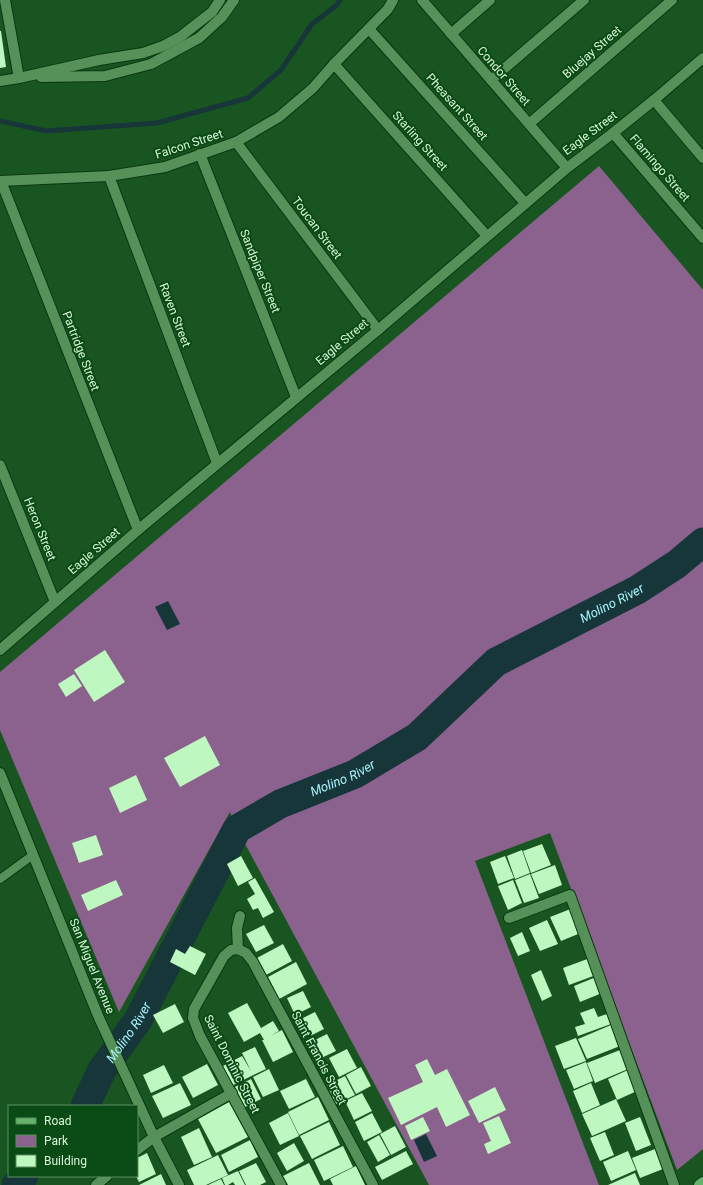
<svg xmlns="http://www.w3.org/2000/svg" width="703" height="1185" font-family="Roboto,sans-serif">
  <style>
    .green { fill: #8b618d }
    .water { fill: #17363a }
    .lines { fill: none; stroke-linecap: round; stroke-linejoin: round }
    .stream { stroke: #17363a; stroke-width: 5 }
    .river { stroke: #17363a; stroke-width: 29 }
    .building { fill: #bef7bf }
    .lane-casing { stroke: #093810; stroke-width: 10 }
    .street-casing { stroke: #093810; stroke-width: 12 }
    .primary-casing { stroke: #093810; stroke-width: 12 }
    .lane { stroke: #569159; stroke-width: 8 }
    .street { stroke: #569159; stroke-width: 10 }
    .primary { stroke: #65b36a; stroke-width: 10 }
    .labels { text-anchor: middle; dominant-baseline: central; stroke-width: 4; stroke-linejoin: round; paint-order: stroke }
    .street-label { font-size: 12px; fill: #d7f6d7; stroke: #0a4a15 }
    .water-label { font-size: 13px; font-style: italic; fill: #a7f2fb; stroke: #0a4a15 }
  </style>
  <rect width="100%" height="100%" fill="#195521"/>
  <path class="green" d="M599,166L703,290V1149L677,1170L550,833L475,861L599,1185H429L237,829L230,812L119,1012L0,730V672Z"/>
  <g class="water">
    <path d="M168,601L180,624L167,630L155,607Z"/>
    <path d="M426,1134L437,1156L424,1162L414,1140Z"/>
  </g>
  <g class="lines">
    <path class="stream" d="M0,121L46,131L157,123L248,98L281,70L312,24L337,5L340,0"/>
    <g class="river">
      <path id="s1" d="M85,1106L102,1070L138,1020L237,829L280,804L355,774L417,737L496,662L637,590L677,564L703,542"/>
      <path d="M16,1185L24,1176"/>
    </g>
  </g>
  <g class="building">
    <path d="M0,31H1L6,67L0,68Z"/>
    <path d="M105,650L125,682L94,702L74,670Z"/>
    <path d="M74,674L82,686L66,697L58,684Z"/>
    <path d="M205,736L220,765L180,787L164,758Z"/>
    <path d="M136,775L147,800L120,813L109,788Z"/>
    <path d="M96,835L103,855L79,863L72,843Z"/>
    <path d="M542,844L551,865L531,873L523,851Z"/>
    <path d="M522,850L530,873L515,879L507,856Z"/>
    <path d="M241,856L253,878L238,886L227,864Z"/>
    <path d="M505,856L514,878L498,884L490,862Z"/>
    <path d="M555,865L562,885L539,894L531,874Z"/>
    <path d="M530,874L539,898L524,903L515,880Z"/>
    <path d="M255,878L274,912L263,918L258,908L253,910L247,899L255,894L248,882Z"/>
    <path d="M116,880L123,895L88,911L81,895Z"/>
    <path d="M513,880L522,903L508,910L498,886Z"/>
    <path d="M573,908L583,932L561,941L550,917Z"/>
    <path d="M547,920L558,944L540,951L529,928Z"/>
    <path d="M264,925L274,943L256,952L246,934Z"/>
    <path d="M522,932L530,951L518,956L510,938Z"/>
    <path d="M283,944L292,961L266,975L257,958Z"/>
    <path d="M190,946L206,954L195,975L170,962L176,949L185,954Z"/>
    <path d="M590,958L596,975L569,985L563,968Z"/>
    <path d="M296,962L307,984L279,999L268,977Z"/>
    <path d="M541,970L552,996L542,1001L531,975Z"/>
    <path d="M596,977L602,993L580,1002L574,986Z"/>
    <path d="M303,991L311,1007L295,1015L287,998Z"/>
    <path d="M247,1003L261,1028L273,1021L279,1031L270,1036L282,1030L293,1052L273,1062L262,1040H264L260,1033L244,1042L228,1013Z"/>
    <path d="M175,1004L184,1022L163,1033L153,1015Z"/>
    <path d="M594,1008L598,1017L607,1014L611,1024L578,1036L575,1027L585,1024L580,1013Z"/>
    <path d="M315,1012L324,1029L308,1037L299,1020Z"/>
    <path d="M611,1025L620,1046L587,1059L578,1039Z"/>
    <path d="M327,1034L336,1051L315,1061L307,1044Z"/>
    <path d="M576,1038L586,1061L564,1069L555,1046Z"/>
    <path d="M255,1047L266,1069L233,1085L223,1066L242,1056L251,1071L242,1053Z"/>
    <path d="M347,1049L357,1068L339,1077L329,1058Z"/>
    <path d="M620,1050L628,1069L595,1083L587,1063Z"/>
    <path d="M427,1059L435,1075L447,1069L470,1115L446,1127L437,1107L401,1125L388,1098L423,1082L415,1065Z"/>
    <path d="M586,1062L593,1081L574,1089L566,1070Z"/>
    <path d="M207,1064L218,1085L193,1098L182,1077Z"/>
    <path d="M164,1065L173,1083L151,1093L143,1075Z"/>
    <path d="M361,1067L371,1086L356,1094L346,1075Z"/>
    <path d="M269,1069L279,1090L263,1097L253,1077Z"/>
    <path d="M628,1070L637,1091L617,1100L608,1079Z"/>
    <path d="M345,1076L355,1095L336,1104L327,1085Z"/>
    <path d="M251,1079L261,1099L245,1107L235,1087Z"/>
    <path d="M306,1079L315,1097L289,1109L280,1091Z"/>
    <path d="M180,1083L191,1105L163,1118L152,1096Z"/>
    <path d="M591,1083L600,1105L582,1113L573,1091Z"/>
    <path d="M495,1087L506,1110L479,1123L468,1101Z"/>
    <path d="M362,1093L372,1111L354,1120L345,1101Z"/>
    <path d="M318,1097L329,1120L299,1135L288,1112Z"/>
    <path d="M616,1099L626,1121L592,1136L582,1114Z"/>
    <path d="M229,1102L248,1137L216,1153L198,1119Z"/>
    <path d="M288,1113L299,1136L280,1145L269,1123Z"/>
    <path d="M372,1113L382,1132L364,1141L355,1122Z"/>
    <path d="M499,1116L511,1143L488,1154L484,1144L491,1141L483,1123Z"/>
    <path d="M423,1117L430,1131L411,1140L405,1126Z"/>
    <path d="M640,1117L651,1145L636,1151L625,1123Z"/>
    <path d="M329,1122L340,1145L312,1159L300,1136Z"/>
    <path d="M395,1126L406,1147L391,1155L380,1134Z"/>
    <path d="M199,1128L212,1157L194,1165L181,1137Z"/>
    <path d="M605,1132L614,1155L600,1161L590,1138Z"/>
    <path d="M379,1135L390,1155L378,1162L367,1142Z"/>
    <path d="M250,1140L258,1157L229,1172L221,1155Z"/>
    <path d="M294,1143L304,1161L287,1171L277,1153Z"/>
    <path d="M343,1146L353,1167L324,1181L314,1160Z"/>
    <path d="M655,1149L663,1169L640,1178L632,1158Z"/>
    <path d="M406,1151L413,1164L382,1180L375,1167Z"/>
    <path d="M628,1151L636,1170L611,1181L603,1162Z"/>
    <path d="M147,1153L156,1174L139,1182L136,1176H137V1158Z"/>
    <path d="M218,1155L228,1175L206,1185H194L187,1170Z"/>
    <path d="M256,1163L266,1182L260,1185H246L239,1171Z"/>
    <path d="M309,1163L320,1185H288L283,1176Z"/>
    <path d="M356,1166L365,1185H333L330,1179Z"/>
    <path d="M238,1171L245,1185H235L233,1182L228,1185H225L222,1178Z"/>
    <path d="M635,1173L640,1185H608Z"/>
    <path d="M161,1174L166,1185H139Z"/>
    <path d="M221,1179L224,1185H208Z"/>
  </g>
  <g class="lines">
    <defs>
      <path id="lane" d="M0,879L33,855"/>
      <g id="street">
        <path d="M5,0L19,78"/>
        <path d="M422,0L567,168"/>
        <path d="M369,29L525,203"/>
        <path d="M451,34L490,0"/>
        <path d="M334,64L487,236"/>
        <path d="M41,77L105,76L151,64L199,38L222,17L234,0"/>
        <path d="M491,80L584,0"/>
        <path d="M0,81L19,78L99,60L143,53L163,46L180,37L194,26L212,12L220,0"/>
        <path d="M654,100L703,158"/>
        <path d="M529,124L672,0"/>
        <path d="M613,133L703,238"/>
        <path d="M236,142L378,330"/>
        <path d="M200,154L296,397"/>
        <path d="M109,176L217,463"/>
        <path d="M0,181L109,176L165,167L236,142L279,117L313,88L334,64L388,9L393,0"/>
        <path d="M1,181L138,530"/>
        <path d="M0,465L55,602"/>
        <path d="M0,650L138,530L378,330L567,168L613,133L654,100L703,58"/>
        <path d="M0,773L99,1018L154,1137L179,1185"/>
        <path d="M509,918L570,895L674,1185"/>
        <path d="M238,949L231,950L224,956L194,1009L193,1018L200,1036L281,1185"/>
        <path d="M238,949L246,953L253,962L373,1185"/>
        <path d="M238,949L237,928L240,916"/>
        <path d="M137,1150L154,1137L232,1093"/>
        <path d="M96,1185L107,1176"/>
      </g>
      <path id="primary" d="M699,1185L703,1182"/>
    </defs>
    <use href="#lane" class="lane-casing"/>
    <use href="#street" class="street-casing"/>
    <use href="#primary" class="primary-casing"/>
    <use href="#lane" class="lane"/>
    <use href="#street" class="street"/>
    <use href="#primary" class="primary"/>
  </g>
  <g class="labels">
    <g class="street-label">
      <text transform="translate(592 52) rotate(-41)">Bluejay Street</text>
      <text transform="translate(504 76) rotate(49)">Condor Street</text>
      <text transform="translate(457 107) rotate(48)">Pheasant Street</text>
      <text transform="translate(590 133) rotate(-37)">Eagle Street</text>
      <text transform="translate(420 141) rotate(48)">Starling Street</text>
      <text transform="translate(189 144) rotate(-18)">Falcon Street</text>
      <text transform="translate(660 168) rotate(49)">Flamingo Street</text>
      <text transform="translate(317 228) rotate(53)">Toucan Street</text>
      <text transform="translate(260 271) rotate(68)">Sandpiper Street</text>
      <text transform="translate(175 315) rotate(69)">Raven Street</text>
      <text transform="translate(342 342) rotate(-40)">Eagle Street</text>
      <text transform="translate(81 351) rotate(69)">Partridge Street</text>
      <text transform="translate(40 529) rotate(68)">Heron Street</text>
      <text transform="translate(94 551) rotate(-41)">Eagle Street</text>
      <text transform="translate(92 966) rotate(68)">San Miguel Avenue</text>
      <text transform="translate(319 1058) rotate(62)">Saint Francis Street</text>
      <text transform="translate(232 1064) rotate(63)">Saint Dominic Street</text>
    </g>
    <g class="water-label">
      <text stroke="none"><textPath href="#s1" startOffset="758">Molino River</textPath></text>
      <text stroke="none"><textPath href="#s1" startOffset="434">Molino River</textPath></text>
      <text stroke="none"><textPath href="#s1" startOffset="86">Molino River</textPath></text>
    </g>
  </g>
  <rect x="8" y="1105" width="130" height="72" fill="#0a4a15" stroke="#5c8f63"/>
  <rect x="16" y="1118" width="20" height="6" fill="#65b36a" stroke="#5c8f63"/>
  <text x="44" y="1125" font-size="12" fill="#d7f6d7">Road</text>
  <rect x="16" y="1135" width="20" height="12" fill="#8b618d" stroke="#5c8f63"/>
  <text x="44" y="1145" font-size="12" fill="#d7f6d7">Park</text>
  <rect x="16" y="1155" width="20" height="12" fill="#bef7bf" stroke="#5c8f63"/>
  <text x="44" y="1165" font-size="12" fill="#d7f6d7">Building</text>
</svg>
